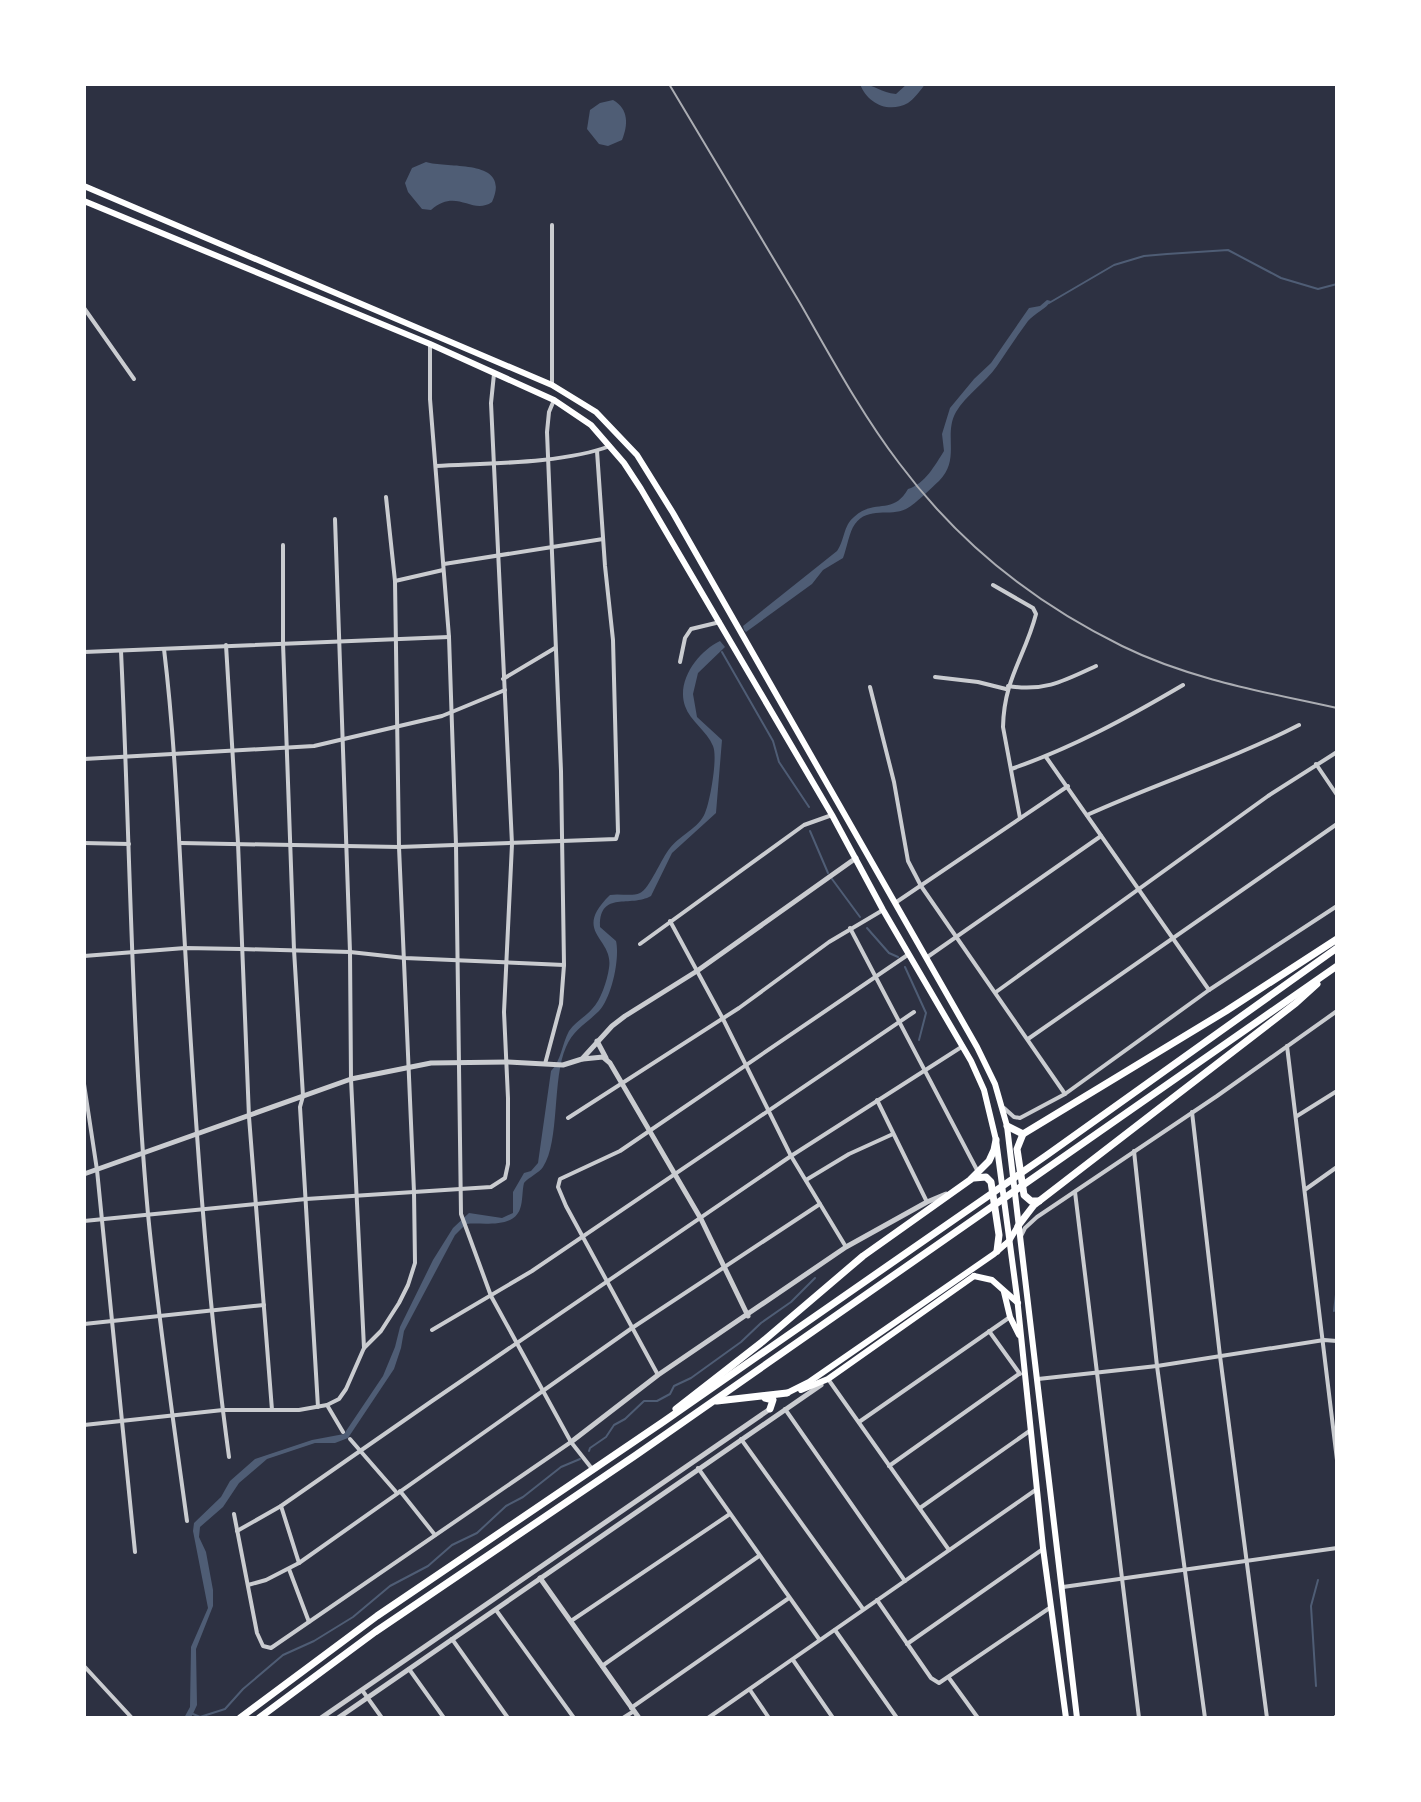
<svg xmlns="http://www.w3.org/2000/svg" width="1421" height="1802" font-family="Manrope,sans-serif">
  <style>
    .water { fill: #4f5d75 }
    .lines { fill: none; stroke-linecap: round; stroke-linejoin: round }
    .stream { stroke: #4f5d75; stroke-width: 2 }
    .minor { stroke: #caccd0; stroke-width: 4 }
    .tertiary { stroke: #caccd0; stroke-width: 5 }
    .primary { stroke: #fff; stroke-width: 6 }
    .trunk { stroke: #fff; stroke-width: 7 }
    .rail { stroke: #abadb3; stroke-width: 2 }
  </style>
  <rect width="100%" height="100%" fill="#2d3142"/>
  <g class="water">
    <path d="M860,84C875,84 881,93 896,94L907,84H925C921,90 914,99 908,103C888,114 867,103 860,84Z"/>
    <path d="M613,100C629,109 628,125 622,140L608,146L599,144L587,129L590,110L600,103Z"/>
    <path d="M426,162C449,169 512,158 492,202C472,216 457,187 431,210L422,209L408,192L405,183L412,168Z"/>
    <path d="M1047,300L1051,301C1046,309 1035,313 1028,321C1017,336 1007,351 997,366C985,383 966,395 956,412C943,435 961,459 939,481C930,489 917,503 906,509C890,517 868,506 855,524C849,532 847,548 843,558L823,570L812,584L746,632L744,630L743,626L837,551C845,540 843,526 854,517C874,498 893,516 908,489C925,484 935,465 944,451L942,434L950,408L974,379L991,363L1029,308L1040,306Z"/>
    <path d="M720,641L725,647L698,673L693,694L697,717L722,740L716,813L672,853L651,896C630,908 599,890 600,927L616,941C620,958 612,997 599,1011C587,1023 573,1030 566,1047C552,1078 560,1142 543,1167C539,1173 529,1177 524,1183C522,1191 523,1201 520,1209C513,1229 482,1222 466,1224L455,1235L404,1331L401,1348L394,1369L348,1438L335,1443H315L267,1459L239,1483L223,1507L200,1527L199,1537L206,1552L213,1590V1606L196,1649L197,1705L191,1718H184L190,1707L191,1647L208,1608L193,1531L194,1523L221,1497L230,1481L255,1459L312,1440L344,1434L383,1376L395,1347L400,1327L433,1260L453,1228L469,1213L502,1218L513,1213V1192L524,1173L531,1171L538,1163L551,1071C561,1061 562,1044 569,1031C575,1022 585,1017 592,1009C601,1000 607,981 609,968C614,937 571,933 610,895C620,893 631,897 640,893C649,890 662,857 670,848C680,835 699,828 705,813C710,802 718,757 713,746C707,731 690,721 685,706C676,680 699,651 720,641Z"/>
  </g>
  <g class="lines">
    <g class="stream">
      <path d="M1049,303L1114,265L1144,256L1167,254L1228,250L1281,278L1318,289L1337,284"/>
      <path d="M722,652L773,741L779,762L809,807"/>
      <path d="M810,831L828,873"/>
      <path d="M832,879L860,917"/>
      <path d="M867,928L889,953L898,957"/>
      <path d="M905,967L926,1013L919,1040"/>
      <path d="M1334,1311L1337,1286"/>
      <path d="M589,1451L590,1448L606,1437L614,1425L625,1419L644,1401H657L670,1394L674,1386L691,1378L741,1342L761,1323L791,1302L815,1278"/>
      <path d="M1316,1686L1311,1606L1318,1580"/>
      <path d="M193,1714L200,1717L225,1709L243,1689L283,1655L314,1641L353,1617L390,1586L428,1566L452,1545L477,1533L506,1506L523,1497L561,1467L580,1459"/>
    </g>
    <g class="minor">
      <path d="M552,225V385"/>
      <path d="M84,308L134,379"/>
      <path d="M430,344V399L449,637L456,845L461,1214L491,1296L571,1442L593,1470"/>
      <path d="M436,466C487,463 562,464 610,446"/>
      <path d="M335,519L350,952L351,1079L364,1348"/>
      <path d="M283,545V643L294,950L303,1096L300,1107L318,1407"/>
      <path d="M444,564L603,539"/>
      <path d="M395,581L443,570"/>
      <path d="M993,585L1033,608L1036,614C1025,657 1004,678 1003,727L1020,818"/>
      <path d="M226,645L238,843L249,1117L272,1410"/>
      <path d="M164,649C176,748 179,848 185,947C195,1117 206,1288 229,1457"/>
      <path d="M121,651C130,839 131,1027 148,1214C158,1316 173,1419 187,1521"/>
      <path d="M84,652L449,637"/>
      <path d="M680,662L685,638L691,629L720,622"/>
      <path d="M935,677L978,682L1006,689"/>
      <path d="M503,679L555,648"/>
      <path d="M1008,686C1044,692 1064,681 1096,666"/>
      <path d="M870,687L894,782L908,861L921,886L1065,1094"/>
      <path d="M1046,757L1209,990"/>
      <path d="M84,759L314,746L442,716L505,690"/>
      <path d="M1316,764L1337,795"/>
      <path d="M1011,769C1072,748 1127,718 1183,685"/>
      <path d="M1087,815C1157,783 1231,760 1299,725"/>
      <path d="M84,843L129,844"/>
      <path d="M181,843L399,847L616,839L618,832L613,640L605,566L597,451"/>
      <path d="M895,903L1068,786"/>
      <path d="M670,921L723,1019L791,1156L846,1247"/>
      <path d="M850,928L977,1170"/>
      <path d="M640,944L804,825L832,815"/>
      <path d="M84,956L185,948L241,949L350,952L405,958L564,965"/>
      <path d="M926,958L1101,836"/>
      <path d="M996,992L1268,796L1337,752"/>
      <path d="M1028,1039L1337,824"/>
      <path d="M1287,1046L1337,1460"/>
      <path d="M545,1064L561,1004L564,965L561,771L547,432L549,412L554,400"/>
      <path d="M84,1084L97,1170L135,1552"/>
      <path d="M877,1100L927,1202"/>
      <path d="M1004,1108L1014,1117L1020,1118L1065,1094L1209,990L1337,906"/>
      <path d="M1192,1112L1220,1356L1267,1718"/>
      <path d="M1297,1116L1337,1091"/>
      <path d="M568,1118L739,1008L829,942L883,910"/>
      <path d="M1134,1151L1157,1366L1205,1718"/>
      <path d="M806,1180L849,1154L893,1134"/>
      <path d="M1306,1189L1337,1167"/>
      <path d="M1075,1192L1139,1718"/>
      <path d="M84,1221L306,1199L491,1187L505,1178L508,1164V1098L504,1012L512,844L491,403L494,374"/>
      <path d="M1021,1236L1025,1228L1037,1217L1217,1096L1337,1011"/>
      <path d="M84,1324L264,1305"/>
      <path d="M432,1330L532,1271L914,1012"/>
      <path d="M989,1331L1020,1374"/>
      <path d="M658,1375L566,1206L558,1187L560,1179L620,1151L909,954"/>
      <path d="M828,1379L949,1550"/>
      <path d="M1038,1379L1157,1366L1324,1340L1337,1341"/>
      <path d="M327,1405L339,1399L346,1389L364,1348L381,1331L399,1303L408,1285L415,1263L414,1192L399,847L395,581L386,497"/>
      <path d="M785,1409L905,1581"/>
      <path d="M859,1422L1010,1317"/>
      <path d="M84,1425L223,1410H299L327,1405L343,1432"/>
      <path d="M350,1439L397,1493"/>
      <path d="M741,1439L863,1609"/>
      <path d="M889,1466L1019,1374"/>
      <path d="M698,1468L819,1639"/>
      <path d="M400,1491L435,1535"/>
      <path d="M281,1506L299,1563"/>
      <path d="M920,1508L1031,1430"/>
      <path d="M234,1514L257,1633L263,1646L271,1648L571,1442"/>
      <path d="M237,1531L281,1506L432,1401L791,1156L963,1046"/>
      <path d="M289,1569L309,1622"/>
      <path d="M248,1585L266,1580L299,1563L632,1328L820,1204"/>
      <path d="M1063,1587L1337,1548"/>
      <path d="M877,1600L931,1678L939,1683L1051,1607"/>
      <path d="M496,1610L574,1718"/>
      <path d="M571,1621L730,1514"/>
      <path d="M835,1630L897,1718"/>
      <path d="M452,1639L508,1718"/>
      <path d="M907,1644L1043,1549"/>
      <path d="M793,1660L833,1718"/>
      <path d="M84,1666L132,1718"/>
      <path d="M602,1666L759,1556"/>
      <path d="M409,1669L444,1718"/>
      <path d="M949,1678L978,1718"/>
      <path d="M362,1690L382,1718"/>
      <path d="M750,1690L769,1718"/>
      <path d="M631,1708L789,1598"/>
      <path d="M623,1718L634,1711"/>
      <path d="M708,1718L1037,1489"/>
    </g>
    <g class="tertiary">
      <path d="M597,1041L606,1058"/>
      <path d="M583,1059L603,1057L610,1063L701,1219L748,1316"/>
      <path d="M84,1174L351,1079L431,1063L508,1062L563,1065L582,1059L612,1026L625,1016L697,971L856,858"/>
      <path d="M571,1442L658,1375L846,1247L927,1202L946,1194"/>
      <path d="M540,1578L639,1718"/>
      <path d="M321,1718L770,1409"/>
      <path d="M338,1718L821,1385"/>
    </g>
    <g class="primary">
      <path d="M84,186L552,385L596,412L637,455L673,513L977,1047L995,1084L1007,1126L1077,1718"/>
      <path d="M84,201L430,344L554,400L591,425L624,463L641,489L832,815L883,910L971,1061L984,1090L996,1140L1017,1297L1043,1548L1066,1718"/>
      <path d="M974,1276L992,1280L1018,1303"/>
      <path d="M1004,1292L1010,1317L1019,1335"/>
      <path d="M801,1390L828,1379L974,1276"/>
      <path d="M787,1393L809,1382L994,1254L1009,1241L1018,1226"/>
      <path d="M1336,1718L1337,1717"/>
    </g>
    <g class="trunk">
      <path d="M1007,1126L1023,1134"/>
      <path d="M974,1178L986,1177L991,1182L999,1235L997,1251"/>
      <path d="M1039,1201H1031L1024,1195L1017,1149L1023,1134L1226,1011L1337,939"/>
      <path d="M1018,1226L1034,1205L1296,1003L1317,984"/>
      <path d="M765,1398L773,1400L770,1409"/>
      <path d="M717,1401L787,1393"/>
      <path d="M676,1409L762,1342L863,1256L970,1180L989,1161L994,1150L996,1140"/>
      <path d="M240,1718L377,1616L663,1422L1047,1155L1337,948"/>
      <path d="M259,1718L375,1632L636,1455L1337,966"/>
    </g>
    <path class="rail" d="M669,84C713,157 756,230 800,303C831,357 861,413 899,463C957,541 1034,603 1122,646C1189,679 1264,692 1337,708"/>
  </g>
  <rect width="1421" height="1802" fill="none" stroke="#ffffff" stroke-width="172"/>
</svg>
